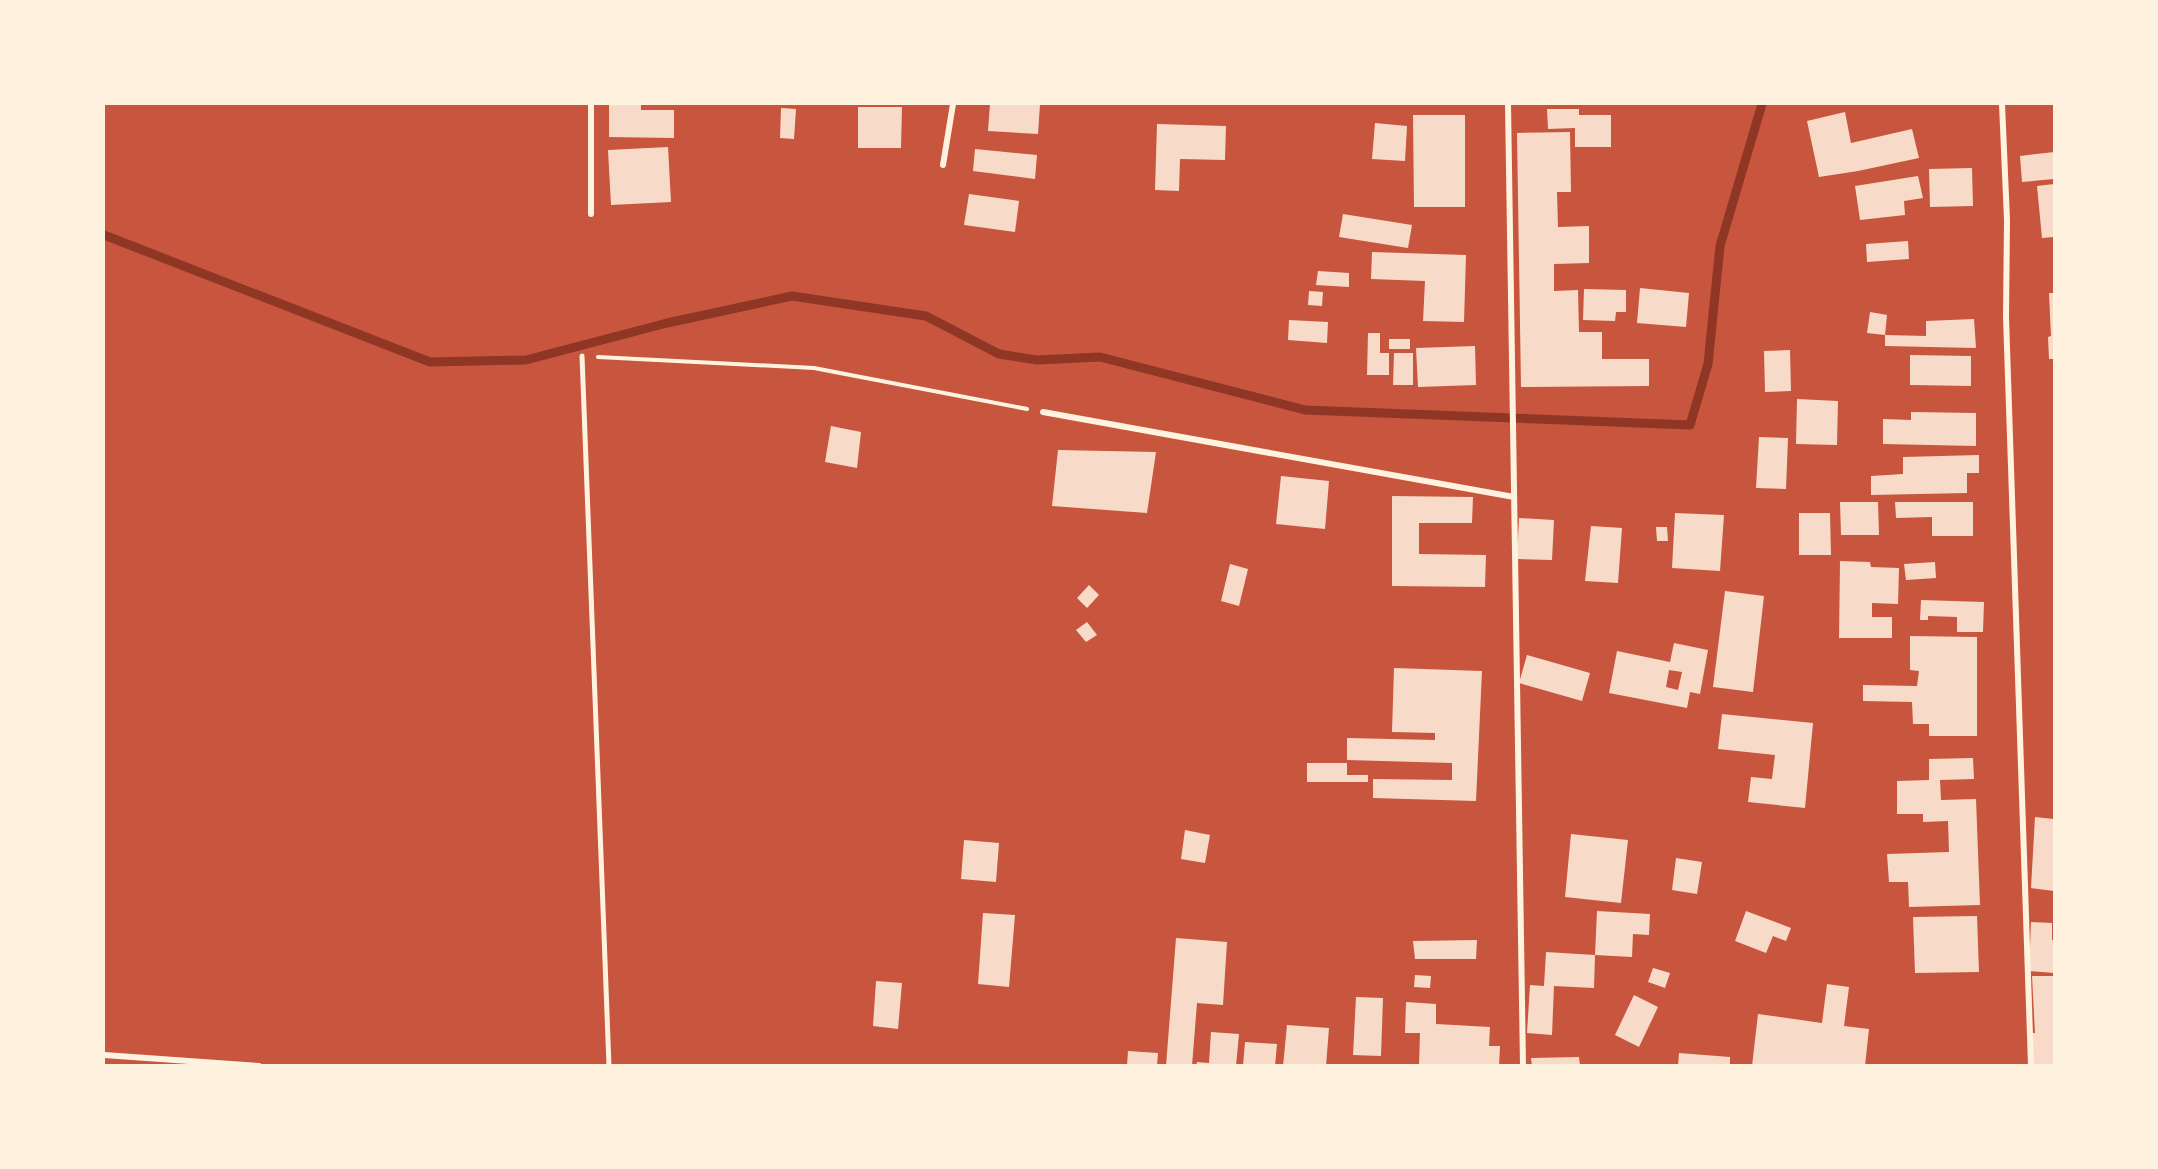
<svg xmlns="http://www.w3.org/2000/svg" width="2158" height="1169" font-family="Lato,sans-serif">
  <style>
    .lines { fill: none; stroke-linecap: round; stroke-linejoin: round }
    .stream { stroke: #8f3625; stroke-width: 9 }
    .building { fill: #f7dbc8; fill-rule: evenodd }
    .path { stroke: #fff3e0; stroke-width: 4 }
    .pedestrian { stroke: #fff3e0; stroke-width: 5 }
    .minor { stroke: #fff3e0; stroke-width: 6 }
  </style>
  <rect width="100%" height="100%" fill="#c8553d"/>
  <g class="lines">
    <path class="stream" d="M104,235L430,362L526,360L667,323L792,296L926,316L999,354L1037,360L1100,357L1305,410L1690,425L1708,364L1720,246L1762,104"/>
  </g>
  <g class="building">
    <path d="M609,104H641V110H674V138L609,137Z"/>
    <path d="M990,104H1040L1038,134L988,131Z"/>
    <path d="M858,107H902L901,148H858Z"/>
    <path d="M781,108L796,109L794,139L780,138Z"/>
    <path d="M1547,109H1579V115H1611V147H1575V128L1548,129Z"/>
    <path d="M1845,112L1851,143L1912,129L1919,158L1858,171L1819,177L1807,121Z"/>
    <path d="M1413,115H1465V207H1414Z"/>
    <path d="M1375,123L1407,126L1405,161L1372,159Z"/>
    <path d="M1157,124L1226,126L1225,160L1180,159L1179,191L1155,190Z"/>
    <path d="M1570,132L1571,192H1557L1558,227L1589,226V263L1554,264V291L1578,290L1579,332H1602V359H1649V386L1521,387L1517,133Z"/>
    <path d="M668,147L671,202L611,205L608,150Z"/>
    <path d="M975,149L1037,155L1035,179L973,171Z"/>
    <path d="M2054,152V179L2022,182L2020,156Z"/>
    <path d="M1972,168L1973,206L1930,207L1929,169Z"/>
    <path d="M1918,176L1923,198L1904,201L1905,215L1860,220L1855,186Z"/>
    <path d="M2054,184V237L2042,238L2037,186Z"/>
    <path d="M969,194L1019,201L1015,232L964,225Z"/>
    <path d="M1343,214L1412,225L1408,248L1339,237Z"/>
    <path d="M1908,241L1909,259L1867,262L1866,244Z"/>
    <path d="M1372,252L1466,255L1464,322L1423,321L1425,281L1371,279Z"/>
    <path d="M1318,271L1349,273V287L1316,285Z"/>
    <path d="M1640,288L1689,293L1686,327L1637,323Z"/>
    <path d="M1584,289L1626,290V312H1616L1615,321L1583,320Z"/>
    <path d="M1309,291L1323,292L1322,306L1308,305Z"/>
    <path d="M2049,293H2054V359H2049L2048,337L2051,336Z"/>
    <path d="M1870,312L1887,315L1885,335L1867,333Z"/>
    <path d="M1974,319L1976,348L1885,346V335L1926,336V321Z"/>
    <path d="M1289,320L1328,322L1327,343L1288,340Z"/>
    <path d="M1368,333H1380V353H1389V375H1367Z"/>
    <rect x="1389" y="339" width="21" height="10"/>
    <path d="M1475,346L1476,385L1418,387L1416,348Z"/>
    <path d="M1790,350L1791,391L1765,392L1764,351Z"/>
    <path d="M1394,353H1413V385H1393Z"/>
    <path d="M1910,355L1971,356V386L1910,385Z"/>
    <path d="M1797,399L1838,401L1837,445L1796,444Z"/>
    <path d="M1911,412L1976,413V446L1883,444V419L1911,420Z"/>
    <path d="M831,426L861,432L857,468L825,462Z"/>
    <path d="M1759,437L1788,438L1786,489L1756,488Z"/>
    <path d="M1058,450L1156,452L1147,513L1052,506Z"/>
    <path d="M1979,455V473H1967V493L1871,495V476L1903,474V457Z"/>
    <path d="M1281,476L1329,481L1325,529L1276,524Z"/>
    <path d="M1392,496L1473,497L1472,523H1419V554L1486,555L1485,587L1392,586Z"/>
    <path d="M1840,502H1878L1879,535H1841Z"/>
    <path d="M1895,502H1973V536H1932V517L1896,518Z"/>
    <path d="M1675,513L1724,515L1720,571L1672,568Z"/>
    <path d="M1799,513H1830L1831,555H1799Z"/>
    <path d="M1519,518L1554,520L1552,560L1517,559Z"/>
    <path d="M1591,526L1622,528L1618,583L1585,581Z"/>
    <path d="M1656,527H1667L1668,541H1657Z"/>
    <path d="M1840,561L1870,562L1871,567L1899,568L1898,604L1872,603V617H1892V638H1839Z"/>
    <path d="M1935,562L1936,578L1906,580L1904,564Z"/>
    <path d="M1230,564L1248,569L1239,606L1221,601Z"/>
    <path d="M1089,585L1099,595L1087,608L1077,598Z"/>
    <path d="M1725,591L1764,596L1753,692L1713,687Z"/>
    <path d="M1921,600L1984,602L1983,632H1957V617L1928,616V620H1920Z"/>
    <path d="M1087,622L1097,635L1086,642L1076,630Z"/>
    <path d="M1910,636L1977,637V736H1929V724H1913L1912,702L1863,701V685L1917,686L1919,671L1910,670Z"/>
    <path d="M1674,643L1708,650L1700,694L1690,692L1687,708L1609,693L1617,651L1670,662ZM1669,670L1682,672L1678,690L1666,687Z"/>
    <path d="M1527,655L1590,673L1582,701L1519,683Z"/>
    <path d="M1394,668L1482,671L1476,801L1373,798V779L1452,780V763L1347,760V738L1435,740V733L1392,732Z"/>
    <path d="M1722,714L1813,723L1805,808L1748,802L1751,777L1772,779L1775,755L1718,749Z"/>
    <path d="M1973,758L1974,779L1940,780L1941,800L1976,799L1980,905L1909,907L1908,882H1889L1887,854L1949,852L1948,821L1923,822V814H1897V781L1929,780V759Z"/>
    <path d="M1307,763H1347V775H1368V782H1307Z"/>
    <path d="M2035,817L2054,819V891L2031,888Z"/>
    <path d="M1185,830L1210,835L1205,863L1181,859Z"/>
    <path d="M1571,834L1628,840L1621,903L1565,897Z"/>
    <path d="M964,840L999,843L996,882L961,879Z"/>
    <path d="M1676,858L1702,862L1697,894L1672,890Z"/>
    <path d="M1597,911L1650,914L1649,935L1633,934L1632,957L1595,955Z"/>
    <path d="M1746,911L1791,928L1786,941L1773,936L1766,953L1735,941Z"/>
    <path d="M983,913L1015,915L1009,987L978,984Z"/>
    <path d="M1977,916L1979,972L1915,973L1913,917Z"/>
    <path d="M2031,922L2052,923V940H2054V973L2029,971Z"/>
    <path d="M1176,938L1227,942L1223,1005L1197,1003L1192,1066H1166Z"/>
    <path d="M1477,940L1476,959H1415L1413,941Z"/>
    <path d="M1546,952L1595,955L1594,988L1554,986L1552,1035L1527,1033L1530,985L1544,986Z"/>
    <path d="M1653,968L1670,973L1665,988L1648,982Z"/>
    <path d="M1415,975L1431,976L1430,988L1414,987Z"/>
    <path d="M2032,976H2054V1066H2032L2031,1033H2035Z"/>
    <path d="M876,981L902,983L898,1029L873,1026Z"/>
    <path d="M1827,984L1849,987L1844,1026L1869,1029L1865,1066H1752L1758,1014L1822,1023Z"/>
    <path d="M1634,995L1658,1007L1639,1047L1615,1035Z"/>
    <path d="M1356,997L1383,998L1381,1056L1353,1055Z"/>
    <path d="M1406,1002L1436,1004V1024L1490,1027L1489,1046H1500L1499,1066L1419,1065L1420,1033H1405Z"/>
    <path d="M1287,1025L1329,1028L1326,1066H1283Z"/>
    <path d="M1211,1032L1239,1034L1236,1066H1196L1197,1062L1209,1063Z"/>
    <path d="M1245,1042L1277,1044L1275,1066H1243Z"/>
    <path d="M1128,1051L1158,1053L1157,1066H1127Z"/>
    <path d="M1679,1053L1730,1057V1066H1678Z"/>
    <path d="M1579,1057L1580,1066H1532L1531,1058Z"/>
  </g>
  <g class="lines">
    <path class="path" d="M598,357L814,368L1027,409"/>
    <path class="pedestrian" d="M582,356L609,1066"/>
    <g class="minor">
      <path d="M1508,104L1523,1066"/>
      <path d="M2002,104L2007,220L2006,317L2031,1066"/>
      <path d="M943,165L953,104"/>
      <path d="M591,214V104"/>
      <path d="M1043,412L1514,497"/>
      <path d="M104,1055L259,1066"/>
    </g>
  </g>
  <rect width="2158" height="1169" fill="none" stroke="#fff3e0" stroke-width="210"/>
</svg>
